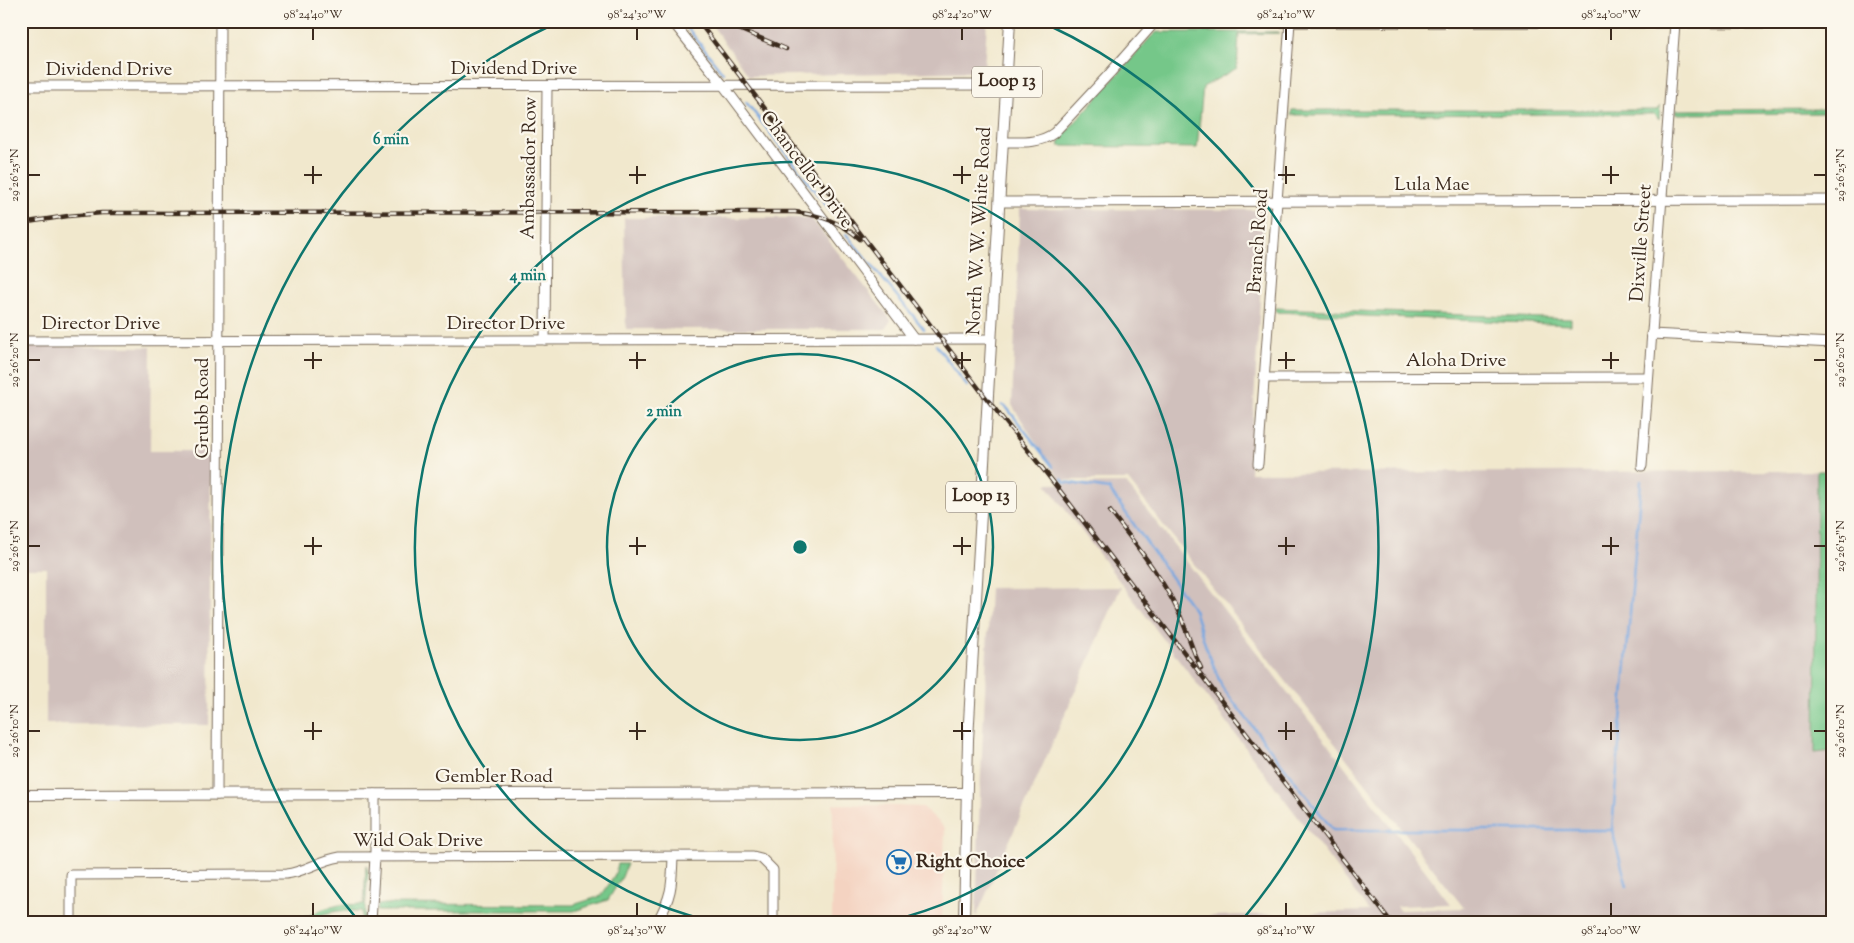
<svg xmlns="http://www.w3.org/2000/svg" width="1854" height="943" font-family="'Sorts Mill Goudy',serif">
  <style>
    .built { fill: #f4d3c1 }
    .industrial { fill: #d0c0bc }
    .green { fill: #75c789; stroke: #587854 }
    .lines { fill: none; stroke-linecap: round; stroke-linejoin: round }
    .stream { stroke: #76a6e0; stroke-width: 2.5 }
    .minor-casing { stroke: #7b6c5b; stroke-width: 11 }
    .major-casing { stroke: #7b6c5b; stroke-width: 12 }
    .minor { stroke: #fff; stroke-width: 9 }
    .major { stroke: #fff; stroke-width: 10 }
    .rail-casing { stroke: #3b2a1e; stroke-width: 4.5 }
    .rail { stroke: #fbf7ec; stroke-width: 2.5; stroke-dasharray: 8; stroke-linecap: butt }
    .ticks { fill: none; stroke: #3b2a1e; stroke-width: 2 }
    .ring { fill: none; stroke: #0f766e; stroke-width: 2.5 }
    .labels { text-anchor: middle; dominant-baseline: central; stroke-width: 4.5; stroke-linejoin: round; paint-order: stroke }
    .shield { fill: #fbf7ec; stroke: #75685c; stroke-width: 1 }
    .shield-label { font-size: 18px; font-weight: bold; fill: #3b2a1e }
    .street-label { font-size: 19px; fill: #3b2a1e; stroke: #fbf7ec }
    .poi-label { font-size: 19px; font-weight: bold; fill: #3b2a1e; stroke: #fbf7ec; text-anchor: start }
    .centre { fill: #0f766e; stroke: #fbf7ec; stroke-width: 2.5 }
    .ring-label { font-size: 15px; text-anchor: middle; font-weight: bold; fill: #0f766e; stroke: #fbf7ec; stroke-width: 4.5; stroke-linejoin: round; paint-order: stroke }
    .neatline { fill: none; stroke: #3b2a1e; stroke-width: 2 }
    .ticks-label { font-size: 12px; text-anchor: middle; fill: #3b2a1e }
  </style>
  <rect width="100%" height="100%" fill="#fbf7ec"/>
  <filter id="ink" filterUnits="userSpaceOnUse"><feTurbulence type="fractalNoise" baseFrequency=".02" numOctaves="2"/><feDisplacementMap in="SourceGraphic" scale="10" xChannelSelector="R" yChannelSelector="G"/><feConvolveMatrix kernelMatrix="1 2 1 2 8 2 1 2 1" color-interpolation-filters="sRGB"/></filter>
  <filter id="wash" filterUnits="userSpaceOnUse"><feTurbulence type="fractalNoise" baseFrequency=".0096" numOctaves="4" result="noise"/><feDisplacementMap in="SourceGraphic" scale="20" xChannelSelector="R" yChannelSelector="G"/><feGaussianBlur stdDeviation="1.12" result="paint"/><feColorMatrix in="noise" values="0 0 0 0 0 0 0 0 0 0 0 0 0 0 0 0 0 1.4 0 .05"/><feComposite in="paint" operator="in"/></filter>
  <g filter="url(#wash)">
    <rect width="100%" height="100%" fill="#f1e8cd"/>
    <path class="built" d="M833,804L923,807L945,828L942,922H832Z"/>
    <g class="industrial">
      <path d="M709,21H987L984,71L749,76Z"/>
      <path d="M1020,209L1265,210L1250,473L1817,471L1815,753L1833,751V922H1124V919L1369,911L1046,484L1126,483L1451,904L1397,906L1400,910L1464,908L1128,480H1060L1012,405Z"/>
      <path d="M624,218H811L891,320L885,329H626Z"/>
      <path d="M21,346L151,347L150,451H211L209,725L46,724V568H21Z"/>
      <path d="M1121,587L976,917L980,796L990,588Z"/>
    </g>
    <g class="green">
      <path d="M1157,32H1278L1280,33L1239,34L1237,68L1203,87L1197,148L1059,146L1061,138L1150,38Z"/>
      <path d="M1660,106L1659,119L1654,114L1291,115L1292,110H1657Z"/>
      <path d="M1833,109V113L1675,114L1676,110Z"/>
      <path d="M1276,308L1571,319V325L1276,312Z"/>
      <path d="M1817,471H1833V751L1815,753Z"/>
      <path d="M618,864H627L622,877L608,900L574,911H377L378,905L385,904L573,905L601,896L614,877Z"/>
      <path d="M366,865L368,873L364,922H361L362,911H337L324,914L309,922H268L306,917L323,909L339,905L364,904Z"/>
    </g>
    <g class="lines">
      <g class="stream">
        <path d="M682,21L723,73"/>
        <path d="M746,102L832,213"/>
        <path d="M846,234L924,329"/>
        <path d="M936,345L967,386"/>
        <path d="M1002,405L1007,408L1053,467"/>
        <path d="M1062,479L1064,482L1109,489L1194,610L1206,647L1222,687L1333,830H1612"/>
        <path d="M1627,886L1612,830L1641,481"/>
      </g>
    </g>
  </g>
  <g filter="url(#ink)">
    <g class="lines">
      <defs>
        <g id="minor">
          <path d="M672,21L723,85L914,339"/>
          <path d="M1155,22L1833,23"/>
          <path d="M21,86L1007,85"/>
          <path d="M1003,142C1021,142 1039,144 1054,133L1110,73L1156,21"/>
          <path d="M999,202L1833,200"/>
          <path d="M1651,334L1833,343"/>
          <path d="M545,340L547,86"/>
          <path d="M21,341L991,339"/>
          <path d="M1264,378L1648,377"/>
          <path d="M1258,464L1290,22"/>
          <path d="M1642,466L1675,23"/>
          <path d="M217,795L220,21"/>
          <path d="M71,922V875L286,874C305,872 320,860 340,857L753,856L761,858L773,870V922"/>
          <path d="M371,922L375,857V794"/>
          <path d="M657,922C672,896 672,885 673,857"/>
        </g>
        <g id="major">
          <path d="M21,795L966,793"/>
          <path d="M964,922L968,740L972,667L1010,21"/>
        </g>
      </defs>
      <use href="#minor" class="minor-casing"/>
      <use href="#major" class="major-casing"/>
      <use href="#minor" class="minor"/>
      <use href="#major" class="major"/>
      <defs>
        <g id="rail">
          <path d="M698,21L987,399L1047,474L1391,922"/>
          <path d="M720,21L786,49"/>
          <path d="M21,223L68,216L102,213L795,212C820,215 841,222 860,239"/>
          <path d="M1110,511C1134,543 1161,575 1178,611C1187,630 1192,650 1201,668"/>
        </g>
      </defs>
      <use href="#rail" class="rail-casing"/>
      <use href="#rail" class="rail"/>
    </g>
  </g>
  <path class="ticks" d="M313,28V40M637,28V40M962,28V40M1286,28V40M1611,28V40M313,166V184M637,166V184M962,166V184M1286,166V184M1611,166V184M28,175H40M304,175H322M629,175H646M953,175H971M1278,175H1295M1602,175H1619M1814,175H1826M313,352V369M637,352V369M962,352V369M1286,352V369M1611,352V369M28,360H40M304,360H322M629,360H646M953,360H971M1278,360H1295M1602,360H1619M1814,360H1826M313,537V555M637,537V555M962,537V555M1286,537V555M1611,537V555M28,546H40M304,546H322M629,546H646M953,546H971M1278,546H1295M1602,546H1619M1814,546H1826M313,722V740M637,722V740M962,722V740M1286,722V740M1611,722V740M28,731H40M304,731H322M629,731H646M953,731H971M1278,731H1295M1602,731H1619M1814,731H1826M313,903V916M637,903V916M962,903V916M1286,903V916M1611,903V916"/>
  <g class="ring">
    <circle cx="800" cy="547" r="193"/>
    <path d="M710 921A385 385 0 1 1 890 921"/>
    <path d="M357 919A578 578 0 0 1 556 23M1044 23A578 578 0 0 1 1243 919"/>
  </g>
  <defs>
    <symbol id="supermarket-ring" viewBox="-11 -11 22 22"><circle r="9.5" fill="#fbf7ec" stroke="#1f6fb2" stroke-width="1.5"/><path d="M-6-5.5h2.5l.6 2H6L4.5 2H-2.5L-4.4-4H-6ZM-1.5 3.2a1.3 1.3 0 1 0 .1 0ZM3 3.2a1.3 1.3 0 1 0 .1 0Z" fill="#1f6fb2"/></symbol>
  </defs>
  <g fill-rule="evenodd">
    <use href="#supermarket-ring" x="885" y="848" width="28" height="28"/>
  </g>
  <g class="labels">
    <g class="shield">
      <rect x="972" y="66.5" width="70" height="31" rx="4"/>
      <rect x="946" y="481.5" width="70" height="31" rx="4"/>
    </g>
    <g class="shield-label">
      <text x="1007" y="82">Loop 13</text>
      <text x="981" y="497">Loop 13</text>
    </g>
    <g class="street-label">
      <text x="514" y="69">Dividend Drive</text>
      <text x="109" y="70">Dividend Drive</text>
      <text transform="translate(530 168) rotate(-89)">Ambassador Row</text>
      <text transform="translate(806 170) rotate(53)">Chancellor Drive</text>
      <text x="1432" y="185">Lula Mae</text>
      <text transform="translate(980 231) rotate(-87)">North W. W. White Road</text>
      <text transform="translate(1259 241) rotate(-86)">Branch Road</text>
      <text transform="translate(1642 243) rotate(-86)">Dixville Street</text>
      <text x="101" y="324">Director Drive</text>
      <text x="506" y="324">Director Drive</text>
      <text x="1456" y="361">Aloha Drive</text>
      <text transform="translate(203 408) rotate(-90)">Grubb Road</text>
      <text x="494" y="777">Gembler Road</text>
      <text x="418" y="841">Wild Oak Drive</text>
    </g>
    <g class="poi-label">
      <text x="916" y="862">Right Choice</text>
    </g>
  </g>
  <circle cx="800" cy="547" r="8" class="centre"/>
  <g class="ring-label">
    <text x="391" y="144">6 min</text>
    <text x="528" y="280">4 min</text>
    <text x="664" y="416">2 min</text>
  </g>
  <rect width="1854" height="943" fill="none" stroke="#fbf7ec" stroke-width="55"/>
  <rect x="28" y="28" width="1798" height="888" class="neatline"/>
  <g class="ticks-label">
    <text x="313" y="18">98°24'40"W</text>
    <text x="637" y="18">98°24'30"W</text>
    <text x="962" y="18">98°24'20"W</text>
    <text x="1286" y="18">98°24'10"W</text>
    <text x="1611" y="18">98°24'00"W</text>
    <text transform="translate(14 175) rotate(-90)" y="4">29°26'25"N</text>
    <text transform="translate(1840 175) rotate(-90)" y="4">29°26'25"N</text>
    <text transform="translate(14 360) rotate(-90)" y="4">29°26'20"N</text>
    <text transform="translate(1840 360) rotate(-90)" y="4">29°26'20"N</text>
    <text transform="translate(14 546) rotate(-90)" y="4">29°26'15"N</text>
    <text transform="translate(1840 546) rotate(-90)" y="4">29°26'15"N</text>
    <text transform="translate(14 731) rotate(-90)" y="4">29°26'10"N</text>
    <text transform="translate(1840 731) rotate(-90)" y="4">29°26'10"N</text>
    <text x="313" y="934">98°24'40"W</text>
    <text x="637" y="934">98°24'30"W</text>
    <text x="962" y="934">98°24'20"W</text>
    <text x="1286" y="934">98°24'10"W</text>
    <text x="1611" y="934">98°24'00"W</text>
  </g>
</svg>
